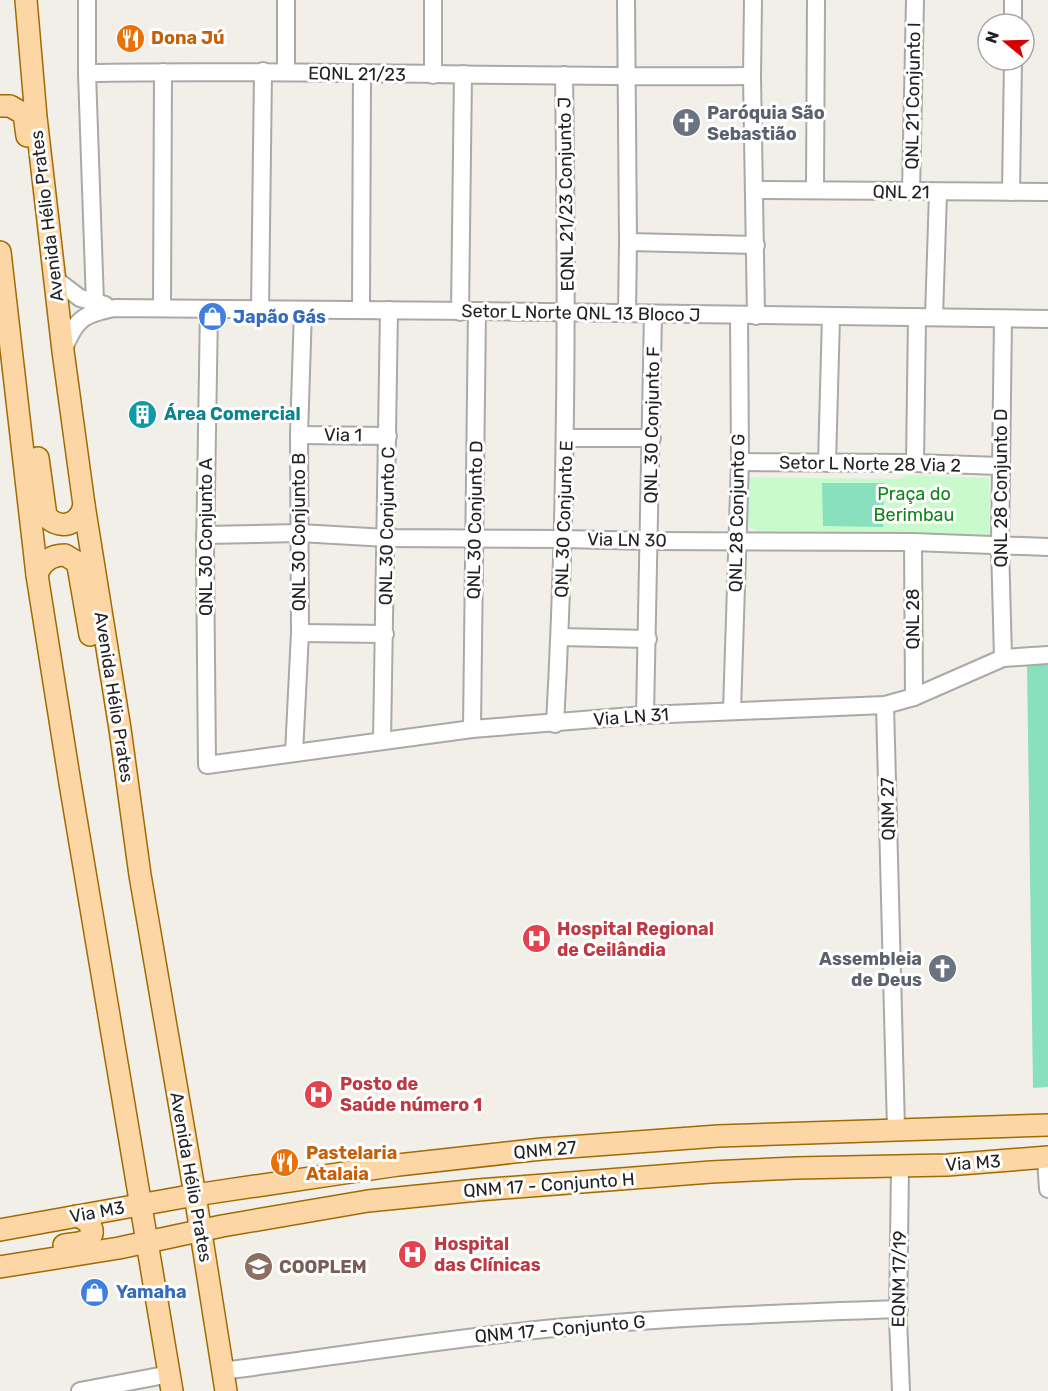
<svg xmlns="http://www.w3.org/2000/svg" width="1048" height="1391" font-family="Rubik,sans-serif">
  <style>
    .park { fill: #c8facc }
    .pitch { fill: #88e0be }
    .lines { fill: none; stroke-linecap: round; stroke-linejoin: round }
    .minor-casing { stroke: #a9a9a9; stroke-width: 20 }
    .major-casing { stroke: #a06b00; stroke-width: 24 }
    .minor { stroke: #fff; stroke-width: 16 }
    .major { stroke: #fcd6a4; stroke-width: 21 }
    .labels { text-anchor: middle; dominant-baseline: central; stroke-width: 6; stroke-linejoin: round; paint-order: stroke }
    .food-label { font-size: 18px; font-weight: bold; fill: #c56008; stroke: #fff; text-anchor: start }
    .street-label { font-size: 18px; fill: #222; stroke: #fff }
    .worship-label { font-size: 18px; font-weight: bold; fill: #5b616d; stroke: #fff; text-anchor: start }
    .shop-label { font-size: 18px; font-weight: bold; fill: #366cbe; stroke: #fff; text-anchor: start }
    .culture-label { font-size: 18px; font-weight: bold; fill: #0d838f; stroke: #fff; text-anchor: start }
    .park-label { font-size: 18px; fill: #0c8416; stroke: #fff }
    .health-label { font-size: 18px; font-weight: bold; fill: #be3a42; stroke: #fff; text-anchor: start }
    .education-label { font-size: 18px; font-weight: bold; fill: #785e54; stroke: #fff; text-anchor: start }
  </style>
  <rect width="100%" height="100%" fill="#f2efe9"/>
  <path class="park" d="M907,475L989,478L990,535L757,531L746,525L743,477L900,479Z"/>
  <g class="pitch">
    <path d="M822,483H884L883,527L823,526Z"/>
    <path d="M1048,663V1087L1033,1088L1027,664Z"/>
  </g>
  <g class="lines">
    <defs>
      <g id="minor">
        <path d="M87,0V73L95,303"/>
        <path d="M286,0V72"/>
        <path d="M626,0L628,242L627,313"/>
        <path d="M753,0L752,76L756,316"/>
        <path d="M1013,24V0"/>
        <path d="M87,73C309,69 531,78 752,76"/>
        <path d="M433,75V0"/>
        <path d="M754,190L1048,192"/>
        <path d="M815,190L816,0"/>
        <path d="M911,191L915,0"/>
        <path d="M1011,192L1013,60"/>
        <path d="M628,242L756,245"/>
        <path d="M55,279L80,298L105,305"/>
        <path d="M162,308L163,72"/>
        <path d="M209,310L205,552L207,765L472,729L645,715L885,705L914,697L1003,658L1048,655"/>
        <path d="M260,310L263,71"/>
        <path d="M361,310L362,74"/>
        <path d="M460,312L463,74"/>
        <path d="M934,317L938,193"/>
        <path d="M1003,319L1000,545L1003,658"/>
        <path d="M63,351C75,320 82,314 115,308L477,311L1048,319"/>
        <path d="M299,435L388,436"/>
        <path d="M566,438H652"/>
        <path d="M740,462L915,463L1000,466"/>
        <path d="M827,463L831,317"/>
        <path d="M915,463L917,317"/>
        <path d="M205,535L299,533L387,538L563,539L650,541L913,542L1048,547"/>
        <path d="M913,542L914,697"/>
        <path d="M300,633L385,634"/>
        <path d="M560,637L648,639"/>
        <path d="M885,705L896,1129"/>
        <path d="M732,711L740,462L739,315"/>
        <path d="M645,715L653,314"/>
        <path d="M555,724C567,508 567,292 564,75"/>
        <path d="M472,729L477,311"/>
        <path d="M382,741L389,310"/>
        <path d="M294,753L300,633L299,435L303,310"/>
        <path d="M1046,1158L1048,1189"/>
        <path d="M900,1166L898,1319L901,1391"/>
        <path d="M222,1371C333,1357 444,1339 555,1328C669,1317 784,1313 899,1309"/>
        <path d="M80,1391L170,1374"/>
      </g>
      <g id="major">
        <path d="M26,0L36,117L63,351L84,505L120,729L140,875L195,1195L226,1391"/>
        <path d="M0,106H10L24,114L27,136"/>
        <path d="M0,252L37,575L70,783L172,1391"/>
        <path d="M38,458L46,516C60,531 80,525 84,505"/>
        <path d="M37,575C41,562 51,555 65,555L75,561L78,566L90,635"/>
        <path d="M0,1230L195,1195L398,1165L542,1149L718,1136L1048,1125"/>
        <path d="M64,1245C70,1244 79,1244 85,1241C100,1234 89,1219 76,1216"/>
        <path d="M0,1267L119,1248L222,1226L368,1201L478,1190L711,1172L796,1168L947,1165L1048,1157"/>
      </g>
    </defs>
    <use href="#minor" class="minor-casing"/>
    <use href="#major" class="major-casing"/>
    <use href="#minor" class="minor"/>
    <use href="#major" class="major"/>
  </g>
  <defs>
    <symbol id="restaurant-disc" viewBox="-11 -11 22 22"><circle r="9.5" fill="#e8710a" stroke="#fff"/><path d="M-5-6h1v4h1v-4h1v4h1v-4h1v5L-1.5 .5V6h-2V.5L-5-1ZM5-6V6H3V1.5H1.5Q1.5-4 5-6Z" fill="#fff"/></symbol>
    <symbol id="church-disc" viewBox="-11 -11 22 22"><circle r="9.5" fill="#6b7280" stroke="#fff"/><path d="M-1.2-6h2.4v3.5h3.3v2.4h-3.3V6h-2.4V-.1h-3.3v-2.4h3.3Z" fill="#fff"/></symbol>
    <symbol id="shop-disc" viewBox="-11 -11 22 22"><circle r="9.5" fill="#3f7fe0" stroke="#fff"/><path d="M-5-2.5h2.3a2.7 3.5 0 0 1 5.4 0H5L5.5 6h-11ZM-1.5-2.5h3a1.5 2.3 0 0 0-3 0Z" fill="#fff"/></symbol>
    <symbol id="building-disc" viewBox="-11 -11 22 22"><circle r="9.5" fill="#0f9aa8" stroke="#fff"/><path d="M-4-6H4V6H1V3H-1V6H-4ZM-2.5-4.3h1.7v1.8h-1.7ZM.8-4.3h1.7v1.8H.8ZM-2.5-1h1.7V.8h-1.7ZM.8-1h1.7V.8H.8Z" fill="#fff"/></symbol>
    <symbol id="hospital-disc" viewBox="-11 -11 22 22"><circle r="9.5" fill="#e0444e" stroke="#fff"/><path d="M-5-5h3v3.5h4V-5h3V5h-3V1.5h-4V5h-3Z" fill="#fff"/></symbol>
    <symbol id="school-disc" viewBox="-11 -11 22 22"><circle r="9.5" fill="#8d6e63" stroke="#fff"/><path d="M0-5L7-2L0 1L-7-2ZM-4 1L0 2.5L4 1V4Q0 6-4 4Z" fill="#fff"/></symbol>
  </defs>
  <g fill-rule="evenodd">
    <use href="#restaurant-disc" x="114" y="22" width="33" height="33"/>
    <use href="#church-disc" x="670" y="106" width="33" height="33"/>
    <use href="#shop-disc" x="196" y="300" width="33" height="33"/>
    <use href="#building-disc" x="126" y="398" width="33" height="33"/>
    <use href="#hospital-disc" x="520" y="922" width="33" height="33"/>
    <use href="#church-disc" x="926" y="952" width="33" height="33"/>
    <use href="#hospital-disc" x="302" y="1078" width="33" height="33"/>
    <use href="#restaurant-disc" x="268" y="1146" width="33" height="33"/>
    <use href="#hospital-disc" x="396" y="1238" width="33" height="33"/>
    <use href="#school-disc" x="242" y="1250" width="33" height="33"/>
    <use href="#shop-disc" x="78" y="1276" width="33" height="33"/>
  </g>
  <g class="labels">
    <g class="food-label">
      <text x="151" y="38">Dona Jú</text>
      <text x="306" y="1153">Pastelaria<tspan x="306" dy="21">Atalaia</tspan></text>
    </g>
    <g class="street-label">
      <text transform="translate(357 74) rotate(1)">EQNL 21/23</text>
      <text transform="translate(913 96) rotate(-89)">QNL 21 Conjunto I</text>
      <text transform="translate(901 192) rotate(1)">QNL 21</text>
      <text transform="translate(566 194) rotate(-91)">EQNL 21/23 Conjunto J</text>
      <text transform="translate(47 216) rotate(-97)">Avenida Hélio Prates</text>
      <text transform="translate(581 313) rotate(1)">Setor L Norte QNL 13 Bloco J</text>
      <text transform="translate(652 425) rotate(-89)">QNL 30 Conjunto F</text>
      <text transform="translate(343 435) rotate(1)">Via 1</text>
      <text transform="translate(870 464) rotate(1)">Setor L Norte 28 Via 2</text>
      <text transform="translate(1001 488) rotate(-90)">QNL 28 Conjunto D</text>
      <text transform="translate(737 513) rotate(-89)">QNL 28 Conjunto G</text>
      <text transform="translate(564 519) rotate(-88)">QNL 30 Conjunto E</text>
      <text transform="translate(475 520) rotate(-89)">QNL 30 Conjunto D</text>
      <text transform="translate(387 526) rotate(-89)">QNL 30 Conjunto C</text>
      <text transform="translate(299 532) rotate(-90)">QNL 30 Conjunto B</text>
      <text transform="translate(206 537) rotate(-90)">QNL 30 Conjunto A</text>
      <text transform="translate(627 540) rotate(1)">Via LN 30</text>
      <text transform="translate(913 619) rotate(-90)">QNL 28</text>
      <text transform="translate(114 697) rotate(81)">Avenida Hélio Prates</text>
      <text transform="translate(631 717) rotate(-4)">Via LN 31</text>
      <text transform="translate(888 809) rotate(-91)">QNM 27</text>
      <text transform="translate(545 1150) rotate(-5)">QNM 27</text>
      <text transform="translate(973 1163) rotate(-4)">Via M3</text>
      <text transform="translate(191 1177) rotate(80)">Avenida Hélio Prates</text>
      <text transform="translate(549 1185) rotate(-4)">QNM 17 - Conjunto H</text>
      <text transform="translate(97 1212) rotate(-10)">Via M3</text>
      <text transform="translate(899 1279) rotate(-89)">EQNM 17/19</text>
      <text transform="translate(560 1329) rotate(-5)">QNM 17 - Conjunto G</text>
    </g>
    <g class="worship-label">
      <text x="707" y="113">Paróquia São<tspan x="707" dy="21">Sebastião</tspan></text>
      <text x="922" y="959" text-anchor="end">Assembleia<tspan x="922" dy="21">de Deus</tspan></text>
    </g>
    <g class="shop-label">
      <text x="233" y="317">Japão Gás</text>
      <text x="116" y="1292">Yamaha</text>
    </g>
    <g class="culture-label">
      <text x="164" y="414">Área Comercial</text>
    </g>
    <g class="park-label">
      <text x="914" y="494">Praça do<tspan x="914" dy="21">Berimbau</tspan></text>
    </g>
    <g class="health-label">
      <text x="557" y="929">Hospital Regional<tspan x="557" dy="21">de Ceilândia</tspan></text>
      <text x="340" y="1084">Posto de<tspan x="340" dy="21">Saúde número 1</tspan></text>
      <text x="434" y="1244">Hospital<tspan x="434" dy="21">das Clínicas</tspan></text>
    </g>
    <g class="education-label">
      <text x="279" y="1267">COOPLEM</text>
    </g>
  </g>
  <g transform="translate(1006 42) rotate(289)"><circle r="28" fill="#ffffff" stroke="#a7a7a7" stroke-width="1.5"/>
  <path d="M0-4.5L10 22L0 15L-10 22Z" fill="#d40000"/>
  <text y="-9" font-size="16" font-weight="bold" text-anchor="middle" fill="#222222">N</text>
  </g>
</svg>
